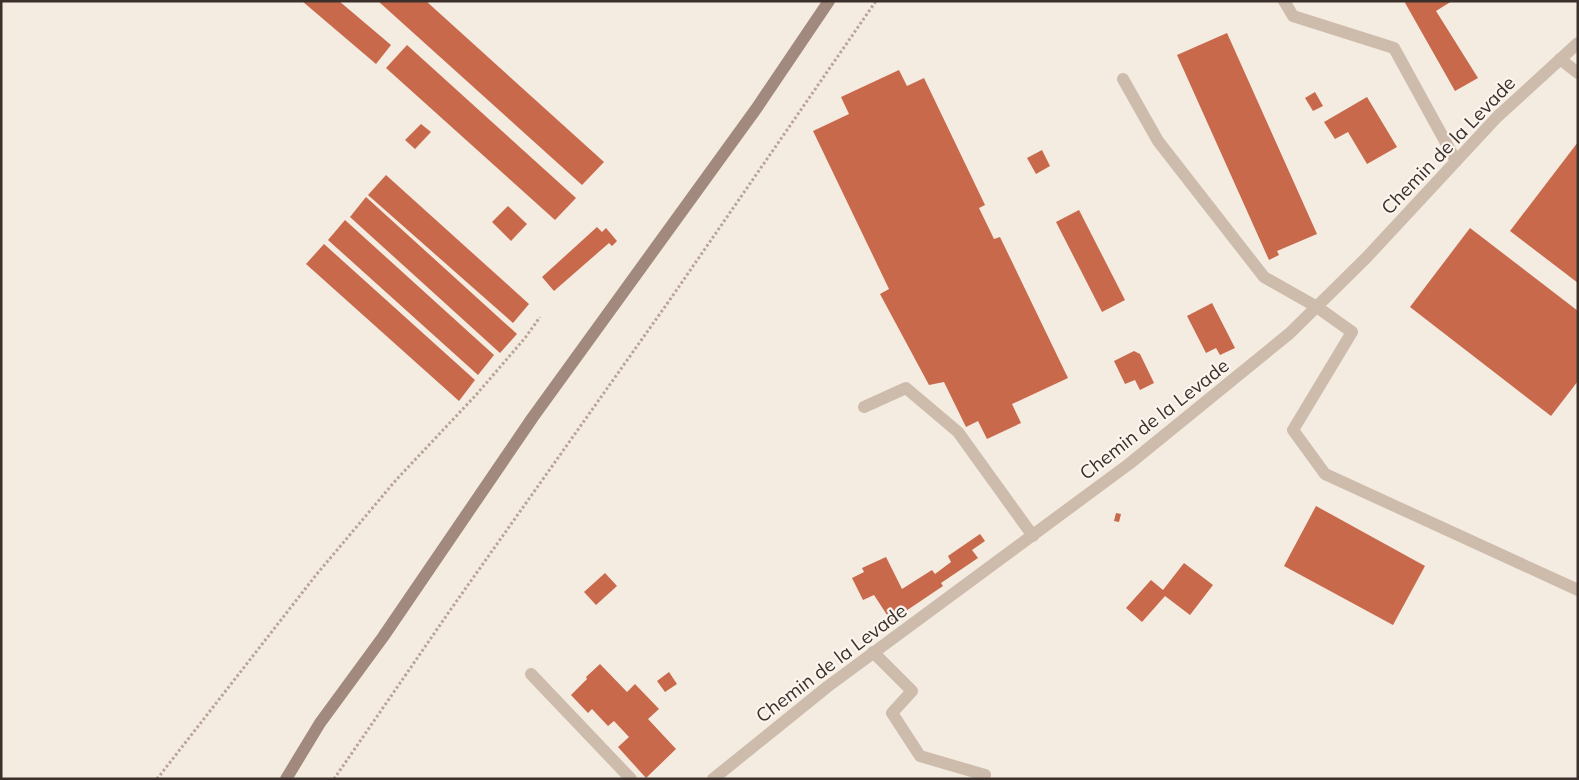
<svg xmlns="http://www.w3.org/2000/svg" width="1579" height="780" font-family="Mulish,sans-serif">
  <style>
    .building { fill: #c8694b }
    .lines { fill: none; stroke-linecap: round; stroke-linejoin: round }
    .path { stroke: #b9a596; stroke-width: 3; stroke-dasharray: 2.5 2.5; stroke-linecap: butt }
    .lane { stroke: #cdbbac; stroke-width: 12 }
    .street { stroke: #cdbbac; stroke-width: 12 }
    .secondary { stroke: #a18a7d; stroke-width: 12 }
    .labels { text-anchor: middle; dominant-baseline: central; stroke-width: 4.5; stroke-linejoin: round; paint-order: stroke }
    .street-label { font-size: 19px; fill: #3b302b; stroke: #fbf5ee }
  </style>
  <rect width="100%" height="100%" fill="#f4ebe1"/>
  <g class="building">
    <path d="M302,1H339L391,45L376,64Z"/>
    <path d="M378,1H426L604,162L582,185Z"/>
    <path d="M1404,1H1452L1436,11L1478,78L1455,91Z"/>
    <path d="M1227,33L1317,234L1277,251L1279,255L1269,260L1177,55Z"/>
    <path d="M407,45L576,198L555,220L386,68Z"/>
    <path d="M899,70L907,86L924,78L985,205L979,208L994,239L1000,237L1068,378L1012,404L1021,423L987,439L978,421L966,427L944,382L929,385L880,294L889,289L813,131L849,114L841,97Z"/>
    <path d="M1315,92L1323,106L1313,111L1305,98Z"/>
    <path d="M1367,97L1397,147L1367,164L1348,132L1335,139L1324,122Z"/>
    <path d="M421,124L431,132L415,149L405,140Z"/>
    <path d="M1578,142V283L1510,231Z"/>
    <path d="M1042,150L1050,166L1036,174L1027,158Z"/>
    <path d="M386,175L529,304L513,323L368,195Z"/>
    <path d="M366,197L517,334L500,353L350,217Z"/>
    <path d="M508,206L527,224L511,241L492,222Z"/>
    <path d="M1079,210L1125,300L1102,312L1056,222Z"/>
    <path d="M345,220L494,355L478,375L328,240Z"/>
    <path d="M597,227L602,232L606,228L617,241L612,246L609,243L554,291L542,277Z"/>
    <path d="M1470,228L1578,311V381L1551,416L1410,307Z"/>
    <path d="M324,244L475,380L459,401L306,264Z"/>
    <path d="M1212,303L1235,348L1220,355L1216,348L1206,353L1187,316Z"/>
    <path d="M1134,351L1140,354L1154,383L1140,390L1135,380L1125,384L1114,361Z"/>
    <path d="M1316,506L1425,566L1393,625L1284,566Z"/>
    <path d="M1116,513L1121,514L1119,522L1114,521Z"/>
    <path d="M980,534L985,541L972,550L978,558L941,583L943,586L891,621L874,595L863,600L852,578L864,572L862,568L886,557L902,589L932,570L935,574L951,562L948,556Z"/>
    <path d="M1184,563L1213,585L1190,615L1165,596L1142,622L1126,608L1151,580L1163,590Z"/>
    <path d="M605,573L617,586L596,605L584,592Z"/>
    <path d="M600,664L627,692L635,684L659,709L648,719L676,749L646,778L618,747L629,737L614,721L608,726L592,709L588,713L571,695L587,679L586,677Z"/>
    <path d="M669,672L677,684L665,692L657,681Z"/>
  </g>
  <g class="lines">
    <g class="path">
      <path d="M157,779L316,575L396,480L476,395L525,338L540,317"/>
      <path d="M334,779L451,609L669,301L876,1"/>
    </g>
    <g class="lane">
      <path d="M1284,1L1293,16L1394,48L1456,161"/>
      <path d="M1560,59L1578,73"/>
      <path d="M1123,79L1158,141L1264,277L1317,307L1352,332L1293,430L1325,474L1578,590"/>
      <path d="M864,407L906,388L958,432L1033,536"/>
      <path d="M873,652L912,691L892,713L920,756L985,775"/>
      <path d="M531,674L631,779"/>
    </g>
    <path class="street" d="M713,779L827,687L1129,464L1290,333L1366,258L1497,117L1578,43"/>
    <path class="secondary" d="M286,779L320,723L383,637L533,417L756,109L829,1"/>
  </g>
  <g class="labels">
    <g class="street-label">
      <text transform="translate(1448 145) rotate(-46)">Chemin de la Levade</text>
      <text transform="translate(1154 419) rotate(-38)">Chemin de la Levade</text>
      <text transform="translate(831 663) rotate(-37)">Chemin de la Levade</text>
    </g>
  </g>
  <rect width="1579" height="780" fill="none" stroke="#3b302b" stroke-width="5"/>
</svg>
